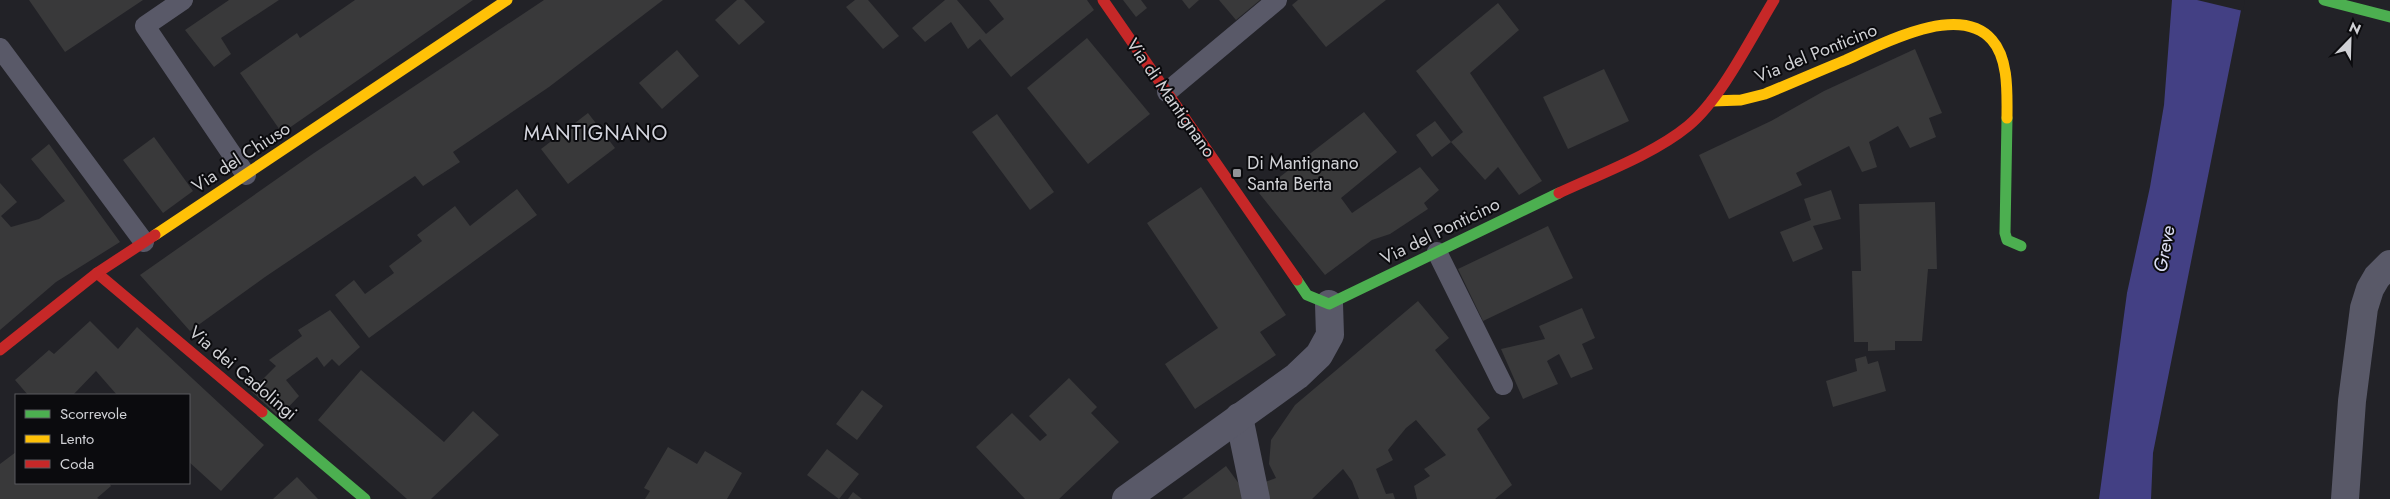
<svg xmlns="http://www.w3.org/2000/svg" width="2390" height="499" font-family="Jost,sans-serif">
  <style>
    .water { fill: #434084 }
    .pier { fill: #222227 }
    .building { fill: #39393a }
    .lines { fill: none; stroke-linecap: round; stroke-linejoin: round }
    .lane { stroke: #595968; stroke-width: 20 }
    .street { stroke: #595968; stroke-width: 28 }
    .fast { stroke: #4caf50; stroke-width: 11 }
    .slow { stroke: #ffc107; stroke-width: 11 }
    .jam { stroke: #c62828; stroke-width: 11 }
    .poi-dot { fill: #939498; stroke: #0b0b0e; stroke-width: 2 }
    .labels { text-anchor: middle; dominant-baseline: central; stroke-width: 4; stroke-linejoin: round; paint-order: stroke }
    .street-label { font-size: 18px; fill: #d0d1d5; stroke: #0b0b0e }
    .poi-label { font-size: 18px; fill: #d0d1d5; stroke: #0b0b0e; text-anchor: start }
    .water-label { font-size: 19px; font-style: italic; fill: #dcdef4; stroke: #0b0b0e }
    .quarter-label { font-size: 20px; letter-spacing: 1px; fill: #d4d5de; stroke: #0b0b0e }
  </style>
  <rect width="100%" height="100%" fill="#222227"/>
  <path class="water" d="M2172,0H2243L2153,453L2151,499H2099L2127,293L2150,187L2164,105Z"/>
  <path class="pier" d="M2197,0H2245L2243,11Z"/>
  <g class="building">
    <path d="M29,0H143L65,52Z"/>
    <path d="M229,0H279L221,38L231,54L214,67L185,30Z"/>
    <path d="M355,0H473L282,133L240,73L297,33L300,38Z"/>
    <path d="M544,0H663L549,87L453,152L460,162L423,186L415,176L265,277L190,331L140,275L314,153Z"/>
    <path d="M737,0H744L765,22L739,45L715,20Z"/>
    <path d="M855,0H868L899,36L883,49L846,7Z"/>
    <path d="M945,0H957L986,34L1004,19L989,0H1087L1094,10L1011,77L980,39L968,49L951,22L925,42L912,28Z"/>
    <path d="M1123,0H1141L1147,8L1136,17Z"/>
    <path d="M1182,0H1199L1189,9Z"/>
    <path d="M1219,0H1260L1236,20Z"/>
    <path d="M1298,0H1386L1326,47L1292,5Z"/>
    <path d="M1498,3L1519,30L1470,73L1542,181L1519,195L1498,167L1485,180L1451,142L1463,132L1416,71Z"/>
    <path d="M1087,38L1150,114L1088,164L1027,88Z"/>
    <path d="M1915,49L1942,113L1929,118L1936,137L1910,148L1898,126L1869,142L1877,167L1862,172L1849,146L1796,173L1802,185L1729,219L1699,155L1771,121L1824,91Z"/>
    <path d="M677,50L699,76L662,109L639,83Z"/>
    <path d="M1604,69L1629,121L1568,149L1543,97Z"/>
    <path d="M1364,112L1397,152L1341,198L1352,213L1420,167L1439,190L1424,203L1428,209L1390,234L1372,240L1325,275L1259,193Z"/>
    <path d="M588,113L615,148L568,184L541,149Z"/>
    <path d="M997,114L1054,192L1030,210L972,132Z"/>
    <path d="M1435,121L1451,142L1432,157L1416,135Z"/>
    <path d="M154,137L193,191L163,213L123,160Z"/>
    <path d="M49,144L120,242L56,282L0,330V183L17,202L1,216L11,227L39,219L65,201L31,159Z"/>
    <path d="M1201,187L1286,315L1260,332L1276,355L1195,409L1165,364L1218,328L1147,223Z"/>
    <path d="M517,189L537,215L369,338L335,295L354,280L365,294L394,273L389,266L422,241L417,235L455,206L470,226Z"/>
    <path d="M1831,190L1841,219L1813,226L1823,249L1793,262L1780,232L1811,220L1804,199Z"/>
    <path d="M1935,202L1937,269H1928L1922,341H1895V350L1868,351V342H1854L1852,271H1861L1859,204Z"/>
    <path d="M1548,226L1573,278L1483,321L1458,269Z"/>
    <path d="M1418,301L1449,338L1435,350L1490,418L1477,429L1512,485L1495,499H1417L1414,486L1430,476L1424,469L1446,455L1416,420L1406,428L1388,450L1393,460L1376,469L1386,494L1393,493L1395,499H1359L1352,481L1343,469L1312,499H1269L1265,482L1276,478L1269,464L1271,440L1295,405Z"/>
    <path d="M1582,308L1595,338L1582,344L1593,369L1571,378L1559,354L1547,361L1558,384L1523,399L1501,349L1545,339L1539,326Z"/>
    <path d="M330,310L360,347L339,366L332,359L324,367L317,357L286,380L299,396L279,417L251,391L276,366L269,360L302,336L298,330Z"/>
    <path d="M90,321L118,349L137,327L264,445L221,491L189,462V395H117L96,371L73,395H28L15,380L49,350L54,354Z"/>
    <path d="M1866,356L1868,364L1878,361L1886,391L1833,407L1826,381L1857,371L1855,359Z"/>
    <path d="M361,370L444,442L473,411L499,435L431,499H407L318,420Z"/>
    <path d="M1069,378L1097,407L1091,413L1119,442L1059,499H1025L976,447L1012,413L1040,441L1047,435L1029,416Z"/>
    <path d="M862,390L883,406L857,440L836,424Z"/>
    <path d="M668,447L697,464L705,451L742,473L727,499H645L650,491L644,488Z"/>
    <path d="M827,449L859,474L839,499L807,475Z"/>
    <path d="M16,452V483H109L111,486L97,498L99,499H0V464Z"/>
    <path d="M1226,466L1248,496L1243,499H1182Z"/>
    <path d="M297,477L318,499H273Z"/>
    <path d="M853,492L862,499H848Z"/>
  </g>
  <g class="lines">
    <g class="lane">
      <path d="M183,0L145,26L246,175"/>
      <path d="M0,48L144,242"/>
      <path d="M1167,92L1277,0"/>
      <path d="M1437,252L1503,385"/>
    </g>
    <g class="street">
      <path d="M1239,417L1256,499"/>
      <path d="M1126,499L1297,376L1319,355L1330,335L1329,304"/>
      <path d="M2345,499L2352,401L2364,308L2370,289L2377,277L2390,264"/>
    </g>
    <g class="fast">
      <path d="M2324,0L2390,17"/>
      <path d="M2007,118L2005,233L2007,240L2021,246"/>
      <path d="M1297,280L1307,295L1329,304L1559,193"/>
      <path d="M262,412L365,499"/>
    </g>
    <g class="slow">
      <path d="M1712,101L1741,100L1765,94C1792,83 1819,71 1846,60C1882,44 1959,2 1992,40C2009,59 2007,94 2007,118"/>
      <path d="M155,235L507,0"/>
    </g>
    <g class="jam">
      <path d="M1103,0L1297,280"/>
      <path d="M1559,193C1600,174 1654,154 1688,126C1721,99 1751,38 1774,0"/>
      <path d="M97,273L262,412"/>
      <path d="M0,350L97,273L155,235"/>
    </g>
  </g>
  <rect class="poi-dot" x="1232" y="168" width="10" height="10" rx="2.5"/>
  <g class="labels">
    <g class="street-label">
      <text transform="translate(1816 53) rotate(-22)">Via del Ponticino</text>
      <text transform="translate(1171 98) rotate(55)">Via di Mantignano</text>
      <text transform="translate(241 157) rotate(-33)">Via del Chiuso</text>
      <text transform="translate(1440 231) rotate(-26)">Via del Ponticino</text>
      <text transform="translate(243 373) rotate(40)">Via dei Cadolingi</text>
    </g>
    <g class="poi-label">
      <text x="1247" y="163">Di Mantignano<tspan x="1247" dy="21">Santa Berta</tspan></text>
    </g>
    <g class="water-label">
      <text transform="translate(2164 249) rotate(-79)">Greve</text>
    </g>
    <g class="quarter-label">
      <text x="596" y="133">MANTIGNANO</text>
    </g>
  </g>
  <rect x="15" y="394" width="175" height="90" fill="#0b0b0e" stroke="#5a5a5e"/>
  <rect x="25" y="410" width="25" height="8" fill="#4caf50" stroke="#5a5a5e"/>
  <text x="60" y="419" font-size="15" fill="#d0d1d5">Scorrevole</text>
  <rect x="25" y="435" width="25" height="8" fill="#ffc107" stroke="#5a5a5e"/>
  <text x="60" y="444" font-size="15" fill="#d0d1d5">Lento</text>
  <rect x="25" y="460" width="25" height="8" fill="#c62828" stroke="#5a5a5e"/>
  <text x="60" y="469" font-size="15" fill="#d0d1d5">Coda</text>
  <g transform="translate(2350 40) rotate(23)" stroke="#0b0b0e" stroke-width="4" paint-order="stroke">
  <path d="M0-4L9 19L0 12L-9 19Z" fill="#d0d1d5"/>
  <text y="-8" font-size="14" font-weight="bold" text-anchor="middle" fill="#d0d1d5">N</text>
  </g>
</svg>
